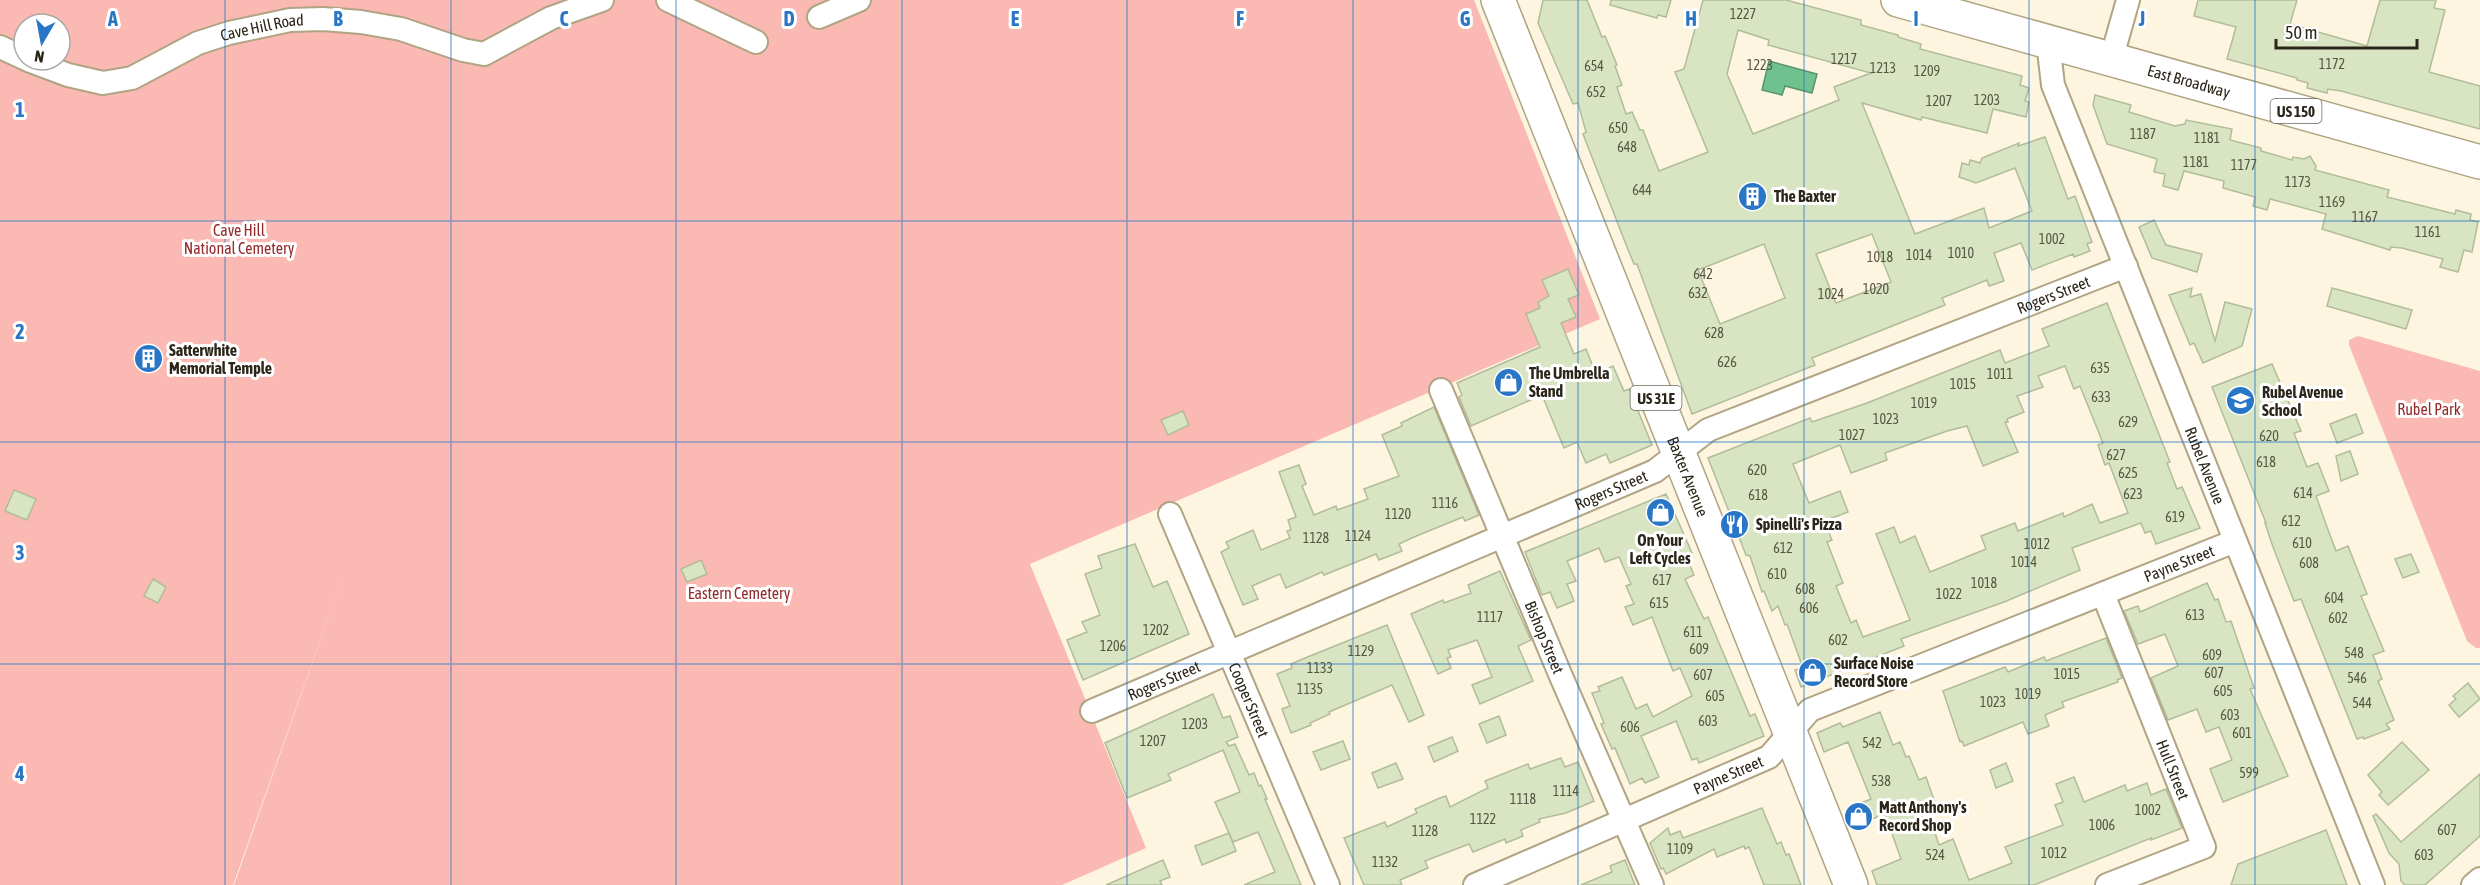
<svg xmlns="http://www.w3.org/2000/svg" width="2480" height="885" font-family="'Asap Condensed',sans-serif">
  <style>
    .green { fill: #fab9b3; fill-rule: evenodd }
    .water { fill: #6fc28e; stroke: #5b936b; stroke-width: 1.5 }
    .building { fill: #d9e5c2; stroke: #b1bc9b; stroke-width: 1.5; fill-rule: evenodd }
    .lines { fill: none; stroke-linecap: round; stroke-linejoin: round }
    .street-casing { stroke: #b0a483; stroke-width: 26 }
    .primary-casing { stroke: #b0a483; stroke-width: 36 }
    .street { stroke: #fff; stroke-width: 22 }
    .primary { stroke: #fff; stroke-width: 33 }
    .grid { fill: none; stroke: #2a76c6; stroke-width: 1.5; stroke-opacity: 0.55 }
    .labels { text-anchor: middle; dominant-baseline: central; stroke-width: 6; stroke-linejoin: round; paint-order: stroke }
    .number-label { font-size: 14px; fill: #565643 }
    .shield { fill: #fff; stroke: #6b675e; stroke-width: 1.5 }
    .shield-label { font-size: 15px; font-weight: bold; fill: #2b2619 }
    .street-label { font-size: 16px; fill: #2b2619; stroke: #fff }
    .poi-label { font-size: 16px; font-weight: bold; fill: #2b2619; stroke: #fff; text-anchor: start }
    .park-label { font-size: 16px; fill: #942a2b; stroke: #fff }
    .grid-label { font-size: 20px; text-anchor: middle; font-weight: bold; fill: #2a76c6; stroke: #fff; stroke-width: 6; stroke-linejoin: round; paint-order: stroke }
  </style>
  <rect width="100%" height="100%" fill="#fdf5e0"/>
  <g class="green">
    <path d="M0,0H1474L1600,319L1030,564L1146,848L1062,885H234L343,576L233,885H0ZM24,24H60V60H24Z"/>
    <path d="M2358,336L2480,371V648H2476L2467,641L2349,345V340Z"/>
  </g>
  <path class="water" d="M1769,61L1817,74L1812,93L1785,86L1782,95L1762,90Z"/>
  <g class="building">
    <path d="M1543,0H1587L1602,37L1605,36L1617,65L1615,66L1622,85L1617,87L1626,114L1632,112L1640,130H1643L1659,171L1708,152L1675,72L1684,69L1703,0H1786L1861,20V25L1898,35V37L1921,44L1920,49L2022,76L2020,85L2029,88L2025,101L2029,102L2026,117L1993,109L1987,133L1922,117L1921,120L1862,103L1915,234L1984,208L1989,228L2032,211L2015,168L1976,183L1959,177L1962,163L1969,165L1970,160L1980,163L1982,158L2019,143L2018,146L2045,137L2068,199L2075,196L2092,242L2087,244L2090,251L2074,257L2073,254L2032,270L2021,243L1994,253L2004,281L1989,286L1987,280L1942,298L1945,305L1812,358L1815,365L1692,414L1637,264H1634L1625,242L1583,134L1586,132L1578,103L1573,104L1538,23ZM1738,30L1769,40L1768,45L1871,73L1834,87L1839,100L1753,134L1727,74ZM1872,234L1891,282L1836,303L1816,254ZM1764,244L1785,298L1720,324L1698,270Z"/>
    <path d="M1611,0H1671L1666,17L1658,15L1657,18L1610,5Z"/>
    <path d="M2198,0H2297L2290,24L2367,46L2380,0H2436L2434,8L2445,10L2429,72L2480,86V129L2341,91L2328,89L2327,93L2307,88L2308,83L2297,80V78L2227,59L2236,27L2194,16Z"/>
    <path d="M2095,95L2131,105L2129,112L2175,126L2185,124L2186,120L2232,129L2230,140L2261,148V151L2292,160L2293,157L2304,159L2310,156L2316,166L2315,170L2389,190L2387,197L2455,214L2456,210L2471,214L2470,220L2478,222L2472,252L2464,250L2458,272L2440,267L2443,259L2402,248L2391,247L2390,250L2322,229L2326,214L2270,199L2267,210L2253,206L2255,197L2223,188L2224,181L2184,171L2178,190L2163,186L2165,174L2154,172L2157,159L2107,144L2093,105Z"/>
    <path d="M2154,220L2166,245L2202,254L2197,272L2152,258L2139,227Z"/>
    <path d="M1568,269L1579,295L1568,299L1576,317L1561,323L1574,354L1586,349L1596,374L1613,366L1624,391L1629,389L1652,445L1610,463L1606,454L1586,463L1577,442L1564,448L1542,395L1471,426L1459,397L1462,395L1457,383L1540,347L1526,314L1540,308L1538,302L1549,296L1542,280Z"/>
    <path d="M2192,288L2190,297L2201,294L2215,341L2225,302L2252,309L2242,346L2203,363L2194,343L2190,345L2169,295Z"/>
    <path d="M2332,288L2412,310L2406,329L2327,306Z"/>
    <path d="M2107,303L2162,442L2170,462L2167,463L2177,489L2182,487L2200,528L2156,544L2151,531L2145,533L2141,523L2072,548L2080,570L2004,602L1901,639L1904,646L1801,687L1795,670L1803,668L1787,624L1785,625L1778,606L1772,611L1764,591L1762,592L1750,556L1746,555L1708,458L1810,418L1812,422L1867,403L2000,350L2005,363L2049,346L2042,329ZM2065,366L2074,389L2080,386L2103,443L2098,445L2105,465L2109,463L2128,513L2100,523L2092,504L2064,517L2063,513L2018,531L2015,523L1981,536L1986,549L1930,572L1915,536L1900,543L1894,527L1876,534L1910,620L1863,637L1856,620L1851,623L1836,586L1843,583L1827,542L1832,540L1824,521L1848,512L1840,491L1809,503L1793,464L1840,445L1851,473L1887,460L1885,453L1947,431L1967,426L1983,466L2018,452L2005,422H2008L2007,419L2024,412L2017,396L2043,387L2038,376Z"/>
    <path d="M2272,364L2301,431L2294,433L2307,467L2318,463L2329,491L2316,496L2327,527L2336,551L2348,546L2367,594L2361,596L2384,651L2373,655L2382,679L2378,681L2394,720L2386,724L2390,729L2364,739L2363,737L2357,739L2301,599L2294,601L2273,547L2265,523H2266L2212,387Z"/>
    <path d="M1434,407L1479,515L1465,521L1463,517L1414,537L1399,544L1402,551L1379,560L1376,554L1324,575L1322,572L1286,588L1280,574L1252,586L1258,599L1243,605L1221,552L1229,548L1226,542L1253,530L1261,550L1290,538L1287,531L1291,530L1288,520L1296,517L1279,472L1299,465L1306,484L1302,486L1314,515L1336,506L1337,510L1368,499L1364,489L1399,476L1382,435L1402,426L1401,423Z"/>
    <path d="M1183,411L1189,425L1168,435L1161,420Z"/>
    <path d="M2356,414L2363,433L2337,443L2330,424Z"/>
    <path d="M2350,451L2358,474L2341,481L2336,456Z"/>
    <path d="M14,490L36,499L27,520L5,511Z"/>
    <path d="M1666,494L1692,553L1686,556L1694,575L1685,579L1704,619L1708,617L1750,716L1755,714L1764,736L1699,763L1697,758L1692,760L1676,721L1641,736L1659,777L1645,783L1642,778L1630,784L1615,748L1612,749L1601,724L1604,723L1592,693L1600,691L1598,687L1622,677L1636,709L1647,704L1653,717L1692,696L1680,668L1673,671L1652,617L1633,625L1625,607L1634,604L1626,586L1631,584L1619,557L1605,562L1599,548L1567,561L1576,581L1567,584L1574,601L1557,608L1550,592L1542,595L1525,552Z"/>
    <path d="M1135,544L1153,587L1167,581L1189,634L1083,680L1067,640L1087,632L1082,622L1100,615L1085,574L1102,568L1098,556Z"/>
    <path d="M2411,554L2419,572L2403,578L2395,559Z"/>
    <path d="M701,560L707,574L687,582L681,569Z"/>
    <path d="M1500,571L1531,640L1518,646L1533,681L1480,704L1472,685L1492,677L1477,640L1448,650L1451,657L1447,658L1451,668L1438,674L1411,614L1443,600L1444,603L1471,593L1468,585Z"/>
    <path d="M153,579L166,587L158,603L144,596Z"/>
    <path d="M2207,583L2215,600L2218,599L2226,622L2231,621L2254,688L2250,689L2288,776L2223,802L2210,769L2232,760L2219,727L2206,732L2197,709L2168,720L2151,678L2178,666L2165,634L2138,644L2124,611L2138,606L2140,612Z"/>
    <path d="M1387,625L1424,715L1409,722L1392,685L1329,712L1330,714L1310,723L1311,725L1291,733L1282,709L1290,706L1277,674L1292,668L1291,664L1305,658Z"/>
    <path d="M2106,638L2122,678L2117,680L2118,682L2062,702L2064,707L2045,715L2049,726L2028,734L2023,722L1964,746L1962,741L1960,742L1943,691L2005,667L2008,672L2044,657L2046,661Z"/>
    <path d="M2468,683L2480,699L2459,717L2449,705L2456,699L2453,696Z"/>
    <path d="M1213,694L1223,718L1230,716L1238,737L1226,742L1229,746L1235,744L1249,775L1254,773L1259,786L1261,785L1267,799H1265L1301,885H1244L1275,872L1258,832L1233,842L1215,802L1240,792L1223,750L1168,774L1171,780L1127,798L1105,743Z"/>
    <path d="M1880,712L1893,745L1900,742L1906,757L1909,756L1919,780L1926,777L1938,811L1929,815L1939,845L1953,839L1969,880L2012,863L2005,847L2063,825L2055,805L2063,802L2056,784L2074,777L2084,802L2125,785L2127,791L2147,783L2151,795L2166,789L2182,828L2151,840V838L2034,885H1877L1872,871L1901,859L1885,814L1856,825L1849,808L1871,799L1848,742L1824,752L1817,733L1840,723L1843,727Z"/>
    <path d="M1499,716L1506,735L1487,743L1479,724Z"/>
    <path d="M1452,737L1458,751L1434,762L1428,747Z"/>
    <path d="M1343,741L1350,759L1321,770L1313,752Z"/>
    <path d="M2402,742L2429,770L2388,805L2379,795L2382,792L2368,775Z"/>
    <path d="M1561,758L1565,767L1578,762L1594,801L1566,813L1539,819L1540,822L1521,830L1523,836L1506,843L1505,839L1473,852L1469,844L1425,861L1428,868L1400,880L1402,885H1364L1344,838L1385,822L1387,827L1417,813L1415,809L1440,798L1446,796L1450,807L1488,788L1485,781L1528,764L1530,769Z"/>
    <path d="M1396,763L1403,779L1378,788L1372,773Z"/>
    <path d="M2006,763L2013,781L1996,788L1990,770Z"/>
    <path d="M2480,774V836L2425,885H2405L2401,881L2399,864L2389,853L2373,816L2376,814L2401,842Z"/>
    <path d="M1762,808L1777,844L1781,842L1786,855L1789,854L1801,885H1764L1749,847L1745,849L1744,846L1717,857L1714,849L1666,874L1663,868L1661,869L1650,843L1668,828L1670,835L1680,831L1683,838Z"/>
    <path d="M2326,830L2347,885H2231L2238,864Z"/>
    <path d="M1229,833L1236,851L1202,865L1195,846Z"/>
    <path d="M1163,860L1170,877L1160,881L1162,885H1106Z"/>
    <path d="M1625,860L1635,885H1581L1612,872L1610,866Z"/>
  </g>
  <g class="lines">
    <defs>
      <g id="street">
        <path d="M668,0L756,42"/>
        <path d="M819,17L859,0"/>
        <path id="s1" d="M2048,42L2053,85L2373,885"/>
        <path d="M0,47L24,58"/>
        <path id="s2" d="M28,60L68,75L103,83L132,78L198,43L229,33L290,20L323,19L361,22L401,29L463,50L484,54L551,18L602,0"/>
        <path d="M2111,60L2128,0"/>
        <path id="s3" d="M1441,390L1560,674L1652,885"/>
        <path id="s4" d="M1170,514L1328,885"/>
        <path id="s5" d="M2103,594L2204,847L2107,885"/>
        <path id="s6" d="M1092,711L1655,471L1708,430L2126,266"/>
        <path id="s7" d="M1475,885L1769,757L1810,710L2235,541"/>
        <path d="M2473,885L2480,879"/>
      </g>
      <g id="primary">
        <path id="s8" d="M1498,0L1851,885"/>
        <path id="s9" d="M1898,0L2480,162"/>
      </g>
    </defs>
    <use href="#street" class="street-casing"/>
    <use href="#primary" class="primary-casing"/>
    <use href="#street" class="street"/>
    <use href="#primary" class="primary"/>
  </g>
  <path class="grid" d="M225,0V885M451,0V885M676,0V885M902,0V885M1127,0V885M1353,0V885M1578,0V885M1804,0V885M2029,0V885M2255,0V885M0,221H2480M0,442H2480M0,664H2480"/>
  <defs>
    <symbol id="building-disc" viewBox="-11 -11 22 22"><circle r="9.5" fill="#2a76c6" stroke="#fff"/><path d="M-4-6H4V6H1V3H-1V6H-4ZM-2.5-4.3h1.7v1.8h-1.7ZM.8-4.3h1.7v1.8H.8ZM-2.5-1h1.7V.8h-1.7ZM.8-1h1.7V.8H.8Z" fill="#fff"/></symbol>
    <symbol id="shop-disc" viewBox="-11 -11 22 22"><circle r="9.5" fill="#2a76c6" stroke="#fff"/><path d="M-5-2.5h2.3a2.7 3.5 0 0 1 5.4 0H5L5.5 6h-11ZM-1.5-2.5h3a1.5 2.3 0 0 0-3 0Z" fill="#fff"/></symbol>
    <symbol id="school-disc" viewBox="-11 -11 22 22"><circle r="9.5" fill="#2a76c6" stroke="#fff"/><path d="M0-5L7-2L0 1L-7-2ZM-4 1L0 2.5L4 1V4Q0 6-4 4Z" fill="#fff"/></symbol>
    <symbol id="restaurant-disc" viewBox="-11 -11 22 22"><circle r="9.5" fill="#2a76c6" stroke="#fff"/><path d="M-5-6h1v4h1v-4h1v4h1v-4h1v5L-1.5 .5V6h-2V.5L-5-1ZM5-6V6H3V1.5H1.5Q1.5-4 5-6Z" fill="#fff"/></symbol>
  </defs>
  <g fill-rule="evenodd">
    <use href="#building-disc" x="1736" y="180" width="33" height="33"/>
    <use href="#building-disc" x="132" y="342" width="33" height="33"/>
    <use href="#shop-disc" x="1492" y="366" width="33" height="33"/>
    <use href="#school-disc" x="2224" y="384" width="33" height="33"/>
    <use href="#shop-disc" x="1644" y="496" width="33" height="33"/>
    <use href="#restaurant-disc" x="1718" y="508" width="33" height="33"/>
    <use href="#shop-disc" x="1796" y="656" width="33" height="33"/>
    <use href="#shop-disc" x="1842" y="800" width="33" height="33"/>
  </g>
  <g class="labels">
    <g class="number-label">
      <text x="1743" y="14">1227</text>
      <text x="1844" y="59">1217</text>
      <text x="2332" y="64">1172</text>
      <text x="1760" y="65">1223</text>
      <text x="1594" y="66">654</text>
      <text x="1883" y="68">1213</text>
      <text x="1927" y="71">1209</text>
      <text x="1596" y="92">652</text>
      <text x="1987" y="100">1203</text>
      <text x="1939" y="101">1207</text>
      <text x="1618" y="128">650</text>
      <text x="2143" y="134">1187</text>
      <text x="2207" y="138">1181</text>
      <text x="1627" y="147">648</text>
      <text x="2196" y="162">1181</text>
      <text x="2244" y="165">1177</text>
      <text x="2298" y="182">1173</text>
      <text x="1642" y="190">644</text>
      <text x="2332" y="202">1169</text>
      <text x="2365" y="217">1167</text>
      <text x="2428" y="232">1161</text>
      <text x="2052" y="239">1002</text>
      <text x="1961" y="253">1010</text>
      <text x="1919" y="255">1014</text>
      <text x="1880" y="257">1018</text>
      <text x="1703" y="274">642</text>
      <text x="1876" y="289">1020</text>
      <text x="1698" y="293">632</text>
      <text x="1831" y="294">1024</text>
      <text x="1714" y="333">628</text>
      <text x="1727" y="362">626</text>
      <text x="2100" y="368">635</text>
      <text x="2000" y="374">1011</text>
      <text x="1963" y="384">1015</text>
      <text x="2101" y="397">633</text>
      <text x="1924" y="403">1019</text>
      <text x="1886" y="419">1023</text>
      <text x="2128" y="422">629</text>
      <text x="1852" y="435">1027</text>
      <text x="2269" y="436">620</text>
      <text x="2116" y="455">627</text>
      <text x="2266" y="462">618</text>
      <text x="1757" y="470">620</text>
      <text x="2128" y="473">625</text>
      <text x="2303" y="493">614</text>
      <text x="2133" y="494">623</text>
      <text x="1758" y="495">618</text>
      <text x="1445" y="503">1116</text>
      <text x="1398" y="514">1120</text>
      <text x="2175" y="517">619</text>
      <text x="2291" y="521">612</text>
      <text x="1358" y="536">1124</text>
      <text x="1316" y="538">1128</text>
      <text x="2302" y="543">610</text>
      <text x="2037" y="544">1012</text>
      <text x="1783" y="548">612</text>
      <text x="2024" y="562">1014</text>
      <text x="2309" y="563">608</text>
      <text x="1777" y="574">610</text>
      <text x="1662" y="580">617</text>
      <text x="1984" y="583">1018</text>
      <text x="1805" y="589">608</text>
      <text x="1949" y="594">1022</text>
      <text x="2334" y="598">604</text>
      <text x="1659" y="603">615</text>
      <text x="1809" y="608">606</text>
      <text x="2195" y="615">613</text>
      <text x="1490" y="617">1117</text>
      <text x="2338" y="618">602</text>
      <text x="1156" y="630">1202</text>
      <text x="1693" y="632">611</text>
      <text x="1838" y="640">602</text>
      <text x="1113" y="646">1206</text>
      <text x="1699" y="649">609</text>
      <text x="1361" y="651">1129</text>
      <text x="2354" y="653">548</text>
      <text x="2212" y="655">609</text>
      <text x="1320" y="668">1133</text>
      <text x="2214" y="673">607</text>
      <text x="2067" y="674">1015</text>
      <text x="1703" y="675">607</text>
      <text x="2357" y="678">546</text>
      <text x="1310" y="689">1135</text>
      <text x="2223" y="691">605</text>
      <text x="2028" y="694">1019</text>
      <text x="1715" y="696">605</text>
      <text x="1993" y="702">1023</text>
      <text x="2362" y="703">544</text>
      <text x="2230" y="715">603</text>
      <text x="1708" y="721">603</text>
      <text x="1195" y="724">1203</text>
      <text x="1630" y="727">606</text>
      <text x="2242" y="733">601</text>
      <text x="1153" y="741">1207</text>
      <text x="1872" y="743">542</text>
      <text x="2249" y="773">599</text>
      <text x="1881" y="781">538</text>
      <text x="1566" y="791">1114</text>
      <text x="1523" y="799">1118</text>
      <text x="2148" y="810">1002</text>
      <text x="1483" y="819">1122</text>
      <text x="2102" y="825">1006</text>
      <text x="2447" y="830">607</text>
      <text x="1425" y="831">1128</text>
      <text x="1680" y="849">1109</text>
      <text x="2054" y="853">1012</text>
      <text x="1935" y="855">524</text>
      <text x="2424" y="855">603</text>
      <text x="1385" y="862">1132</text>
    </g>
    <g class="shield">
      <rect x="2270.5" y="99" width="51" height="24" rx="4.5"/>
      <rect x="1630.5" y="386" width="51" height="24" rx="4.5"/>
    </g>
    <g class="shield-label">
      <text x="2296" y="111">US 150</text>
      <text x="1656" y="398">US 31E</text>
    </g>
    <g class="street-label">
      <text stroke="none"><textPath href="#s2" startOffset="249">Cave Hill Road</textPath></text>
      <text stroke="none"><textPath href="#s9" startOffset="302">East Broadway</textPath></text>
      <text stroke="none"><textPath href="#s6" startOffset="1050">Rogers Street</textPath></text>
      <text stroke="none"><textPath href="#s1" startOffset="453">Rubel Avenue</textPath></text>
      <text stroke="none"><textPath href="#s8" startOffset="513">Baxter Avenue</textPath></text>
      <text stroke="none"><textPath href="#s6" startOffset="564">Rogers Street</textPath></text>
      <text stroke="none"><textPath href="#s7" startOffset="780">Payne Street</textPath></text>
      <text stroke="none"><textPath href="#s3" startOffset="268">Bishop Street</textPath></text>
      <text stroke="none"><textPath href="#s6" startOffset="78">Rogers Street</textPath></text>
      <text stroke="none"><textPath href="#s4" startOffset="202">Cooper Street</textPath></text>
      <text stroke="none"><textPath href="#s5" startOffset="189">Hull Street</textPath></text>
      <text stroke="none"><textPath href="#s7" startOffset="276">Payne Street</textPath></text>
    </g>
    <g class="poi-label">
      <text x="1774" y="196">The Baxter</text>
      <text x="169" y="350">Satterwhite<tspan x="169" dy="18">Memorial Temple</tspan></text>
      <text x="1529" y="373">The Umbrella<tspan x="1529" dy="18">Stand</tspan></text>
      <text x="2262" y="392">Rubel Avenue<tspan x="2262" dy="18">School</tspan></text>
      <text x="1756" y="524">Spinelli's Pizza</text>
      <text x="1660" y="540" text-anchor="middle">On Your<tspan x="1660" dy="18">Left Cycles</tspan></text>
      <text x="1834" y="663">Surface Noise<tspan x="1834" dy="18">Record Store</tspan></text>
      <text x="1879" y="807">Matt Anthony's<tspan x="1879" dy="18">Record Shop</tspan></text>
    </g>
    <g class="park-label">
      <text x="239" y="230">Cave Hill<tspan x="239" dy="18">National Cemetery</tspan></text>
      <text x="2429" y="409">Rubel Park</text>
      <text x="739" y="593">Eastern Cemetery</text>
    </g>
  </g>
  <g class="grid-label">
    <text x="113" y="26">A</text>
    <text x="338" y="26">B</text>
    <text x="564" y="26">C</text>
    <text x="789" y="26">D</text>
    <text x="1015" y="26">E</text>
    <text x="1240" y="26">F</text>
    <text x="1465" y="26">G</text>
    <text x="1691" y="26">H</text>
    <text x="1916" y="26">I</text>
    <text x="2142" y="26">J</text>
    <text x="20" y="117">1</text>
    <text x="20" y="339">2</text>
    <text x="20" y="560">3</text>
    <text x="20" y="781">4</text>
  </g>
  <g transform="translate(42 42) rotate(190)"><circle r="28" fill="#ffffff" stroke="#aaa8a3" stroke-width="1.5"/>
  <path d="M0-4.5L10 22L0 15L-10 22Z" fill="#2a76c6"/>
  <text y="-9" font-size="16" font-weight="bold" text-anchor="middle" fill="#2b2619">N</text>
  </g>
  <path d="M2276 39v9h141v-9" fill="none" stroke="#2b2619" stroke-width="3"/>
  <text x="2285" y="39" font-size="18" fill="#2b2619" stroke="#ffffff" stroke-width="4.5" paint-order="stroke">50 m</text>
</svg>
